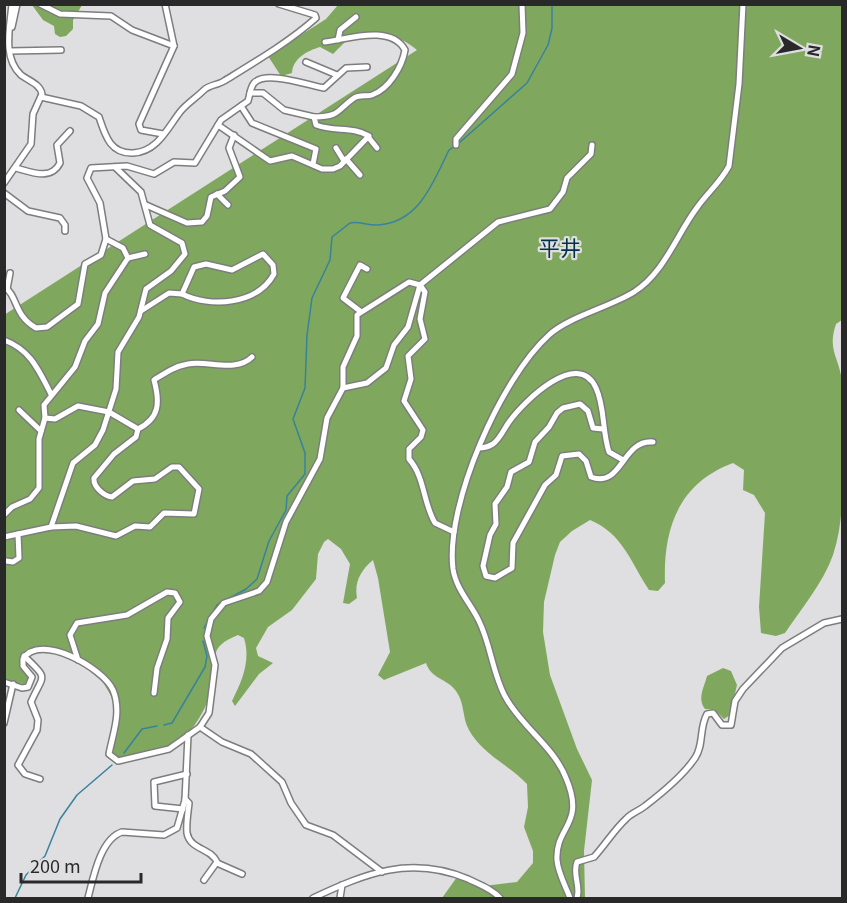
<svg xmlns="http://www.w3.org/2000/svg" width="847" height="903" font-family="Georgia,'Noto Sans JP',serif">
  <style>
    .forest { fill: #7fa85e }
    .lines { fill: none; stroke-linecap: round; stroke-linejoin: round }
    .stream { stroke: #37829d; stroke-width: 1.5 }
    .minor-casing { stroke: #7d7d7f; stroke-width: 8 }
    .minor { stroke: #fff; stroke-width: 5 }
    .labels { text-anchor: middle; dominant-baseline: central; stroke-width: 4.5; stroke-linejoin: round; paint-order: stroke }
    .quarter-label { font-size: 21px; fill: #033146; stroke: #dfdee1 }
  </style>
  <rect width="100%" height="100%" fill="#dfdee1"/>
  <g class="forest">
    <path d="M32,5H82L73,20V29L66,36L60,37L55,34L54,26L43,20Z"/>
    <path d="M338,5H842V320L836,324C827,350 839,357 842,381C846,401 842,425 842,445C842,483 845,519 833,555C823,583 801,609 785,633L776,636L761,633L759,607L765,513L754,495L743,490L744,470L733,463C679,483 663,528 665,583L658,591L649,590C630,561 623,534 590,520L572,531L560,542L555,555L544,602L543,632L550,675L577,749L592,780L584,851L585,898H442L457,877L484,886L517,882L533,863V851L524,827L528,807L527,784C509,765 482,754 469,730C462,718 465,703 456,691C448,679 431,679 426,663L384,680L378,675L390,652L378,578L373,560C361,570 354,582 357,598L349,604L343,603L350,564L341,549L328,539L324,542L318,554L316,579L292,610L268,627L256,648L258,656L273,663L259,674L235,706L232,701C242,681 251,661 244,638L238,635C206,648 218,658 213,683C208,710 188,742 162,752C150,758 134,759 121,762L113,756L118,708L96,670L79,664L55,648L31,654L23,665L32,677L30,685L5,681L4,315L417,50C397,33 378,32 353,34L333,54L320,47C307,51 293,58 292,73L281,76L268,56L326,19Z"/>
    <path d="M723,668L731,671L737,685L730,715L724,719L714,709H705C697,698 704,688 707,676Z"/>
  </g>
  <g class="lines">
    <g class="stream">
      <path d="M459,143L527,83L548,45L552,28V4"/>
      <path d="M204,628L217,605L246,589L257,579L269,541L286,510L287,496L305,474V453L293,419L305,388L307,335L312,298L330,260L332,237L350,223C360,221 368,226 378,225C420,222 433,182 449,150L455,146"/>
      <path d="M164,725L172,723L205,667L207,656L203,641"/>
      <path d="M124,753L142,729L157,726"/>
      <path d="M15,898L26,875L45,856L60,819L77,795L112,765"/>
    </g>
    <defs>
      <g id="minor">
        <path d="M40,4L60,14L111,16L132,30L174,46"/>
        <path d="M12,27L17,4"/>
        <path d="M338,40L340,30L356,17"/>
        <path d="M10,51L61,50"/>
        <path d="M306,62L337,75"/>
        <path d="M250,93H263L284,110L314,117"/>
        <path d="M41,97L81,106L99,117C105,135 110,154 133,153C157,152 167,129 180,112C186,104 196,98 204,90C209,85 218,85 224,81C255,62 289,42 316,18L315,15L279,4"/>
        <path d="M241,106L252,123L316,149L313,164"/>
        <path d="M218,125L270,161L292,156L322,169H333L340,166L369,136C352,126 335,132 316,125L314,117C340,117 337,110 354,98C360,94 366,97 372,95C389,89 402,67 405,50C391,24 348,39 325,42"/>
        <path d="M163,134L141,130L139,124L174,46L165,4"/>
        <path d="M369,138L377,148"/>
        <path d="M456,145V139L512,74L523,33L522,4"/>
        <path d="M336,148L344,161"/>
        <path d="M346,159L360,175"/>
        <path d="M16,168C31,172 51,181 60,163L57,145L70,131"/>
        <path d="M4,183L31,144L33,114L42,94C40,84 29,81 21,75C2,57 10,27 12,4"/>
        <path d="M4,193L28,211L60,218L65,225V231"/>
        <path d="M217,194L228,205"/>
        <path d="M146,205L187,223L202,222L207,216L211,197L225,191L240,177L229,148L234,135"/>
        <path d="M263,254L273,265L274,274C257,305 210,308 182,294L194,267L206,264L232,270Z"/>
        <path d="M128,258L145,254"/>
        <path d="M4,287C18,295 13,315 36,328L47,327L78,304L85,264L101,255L106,239L100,203L87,178L91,168L127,166L154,174L174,162L195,163L221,120L248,101C250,95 250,88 254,83C266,70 307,85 324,88L346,68L367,67"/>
        <path d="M7,289L10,273"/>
        <path d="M141,311L169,293L182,294"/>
        <path d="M360,311L343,298L360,265L367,269"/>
        <path d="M4,340C31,350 39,371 51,394"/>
        <path d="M343,388L367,383L386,368L394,345L408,327L420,285L498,222L550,209L563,192L567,178L591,154L592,145"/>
        <path d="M19,410L41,431"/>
        <path d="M45,418L44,405L75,367L85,341L98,324L105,293L128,258L123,248L106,239"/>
        <path d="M603,429L593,428L588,411L580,404L563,408L557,413L549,427L535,442L529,462L511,472L507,487L495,504L496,524L490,535L483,566L486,576L495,578L512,568L513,543L545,485L556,475L562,456L579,454L586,461L591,477C622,489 622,439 653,442"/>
        <path d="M479,448C484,448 488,447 493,444C500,439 504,429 509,422C524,401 578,348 596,388C605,407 602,431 609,452L623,460"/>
        <path d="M4,515L12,507L30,499L39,488V439L45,418L55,419L78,406L109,412L138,429"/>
        <path d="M51,527L73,463L95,445L103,430L116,389L118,352L139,317L146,289L171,271L185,254L182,243L150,225L141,192L115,167"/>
        <path d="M4,537L51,527L76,526L116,536L135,526L150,527L164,513L194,514L199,489L179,467H172L155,479L133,481L112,497C104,496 93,487 94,478L114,454L136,437L138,429C160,418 160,402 154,380C165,373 175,366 188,364C207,360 236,373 252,357"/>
        <path d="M6,561L13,562L19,558L18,534"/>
        <path d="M24,656C50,680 43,674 31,702L38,720L37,730L18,765L25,774L40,779"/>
        <path d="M78,660L70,635L77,623L127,615L167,592L175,593L180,602L168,618L167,639L157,668L154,693"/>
        <path d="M4,682L22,688L28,687L32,677L23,666V659C40,632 103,668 113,690C122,712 113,733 109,754L118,761L169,749L200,727L209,713L215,665L207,636L211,619L224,603L259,591L267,582L286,522L320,459L327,418L343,388V367L357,336V315L409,282L420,285L425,292L420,319L425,339L408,356L411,379L404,401L423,430L421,437L409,449V459C425,477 423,503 435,523L454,532"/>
        <path d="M4,723L13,684"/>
        <path d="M200,727L222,742L251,754L282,782L291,803L306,825L333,835L382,872"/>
        <path d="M185,799L189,803C188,813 186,823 187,833C190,850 211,848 217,862L204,880"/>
        <path d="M183,809L155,806L154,782L187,774"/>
        <path d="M217,863L242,874"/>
        <path d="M88,898C93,879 100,839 122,832L164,835L177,828L185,800L188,735"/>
        <path d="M313,898C366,873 411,855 468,879C480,885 492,889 500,898"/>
        <path d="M340,898L342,885"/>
        <path d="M570,898C566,887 558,873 557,860C555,826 586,825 566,778C554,747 522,727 506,698C493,676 491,645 479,621C471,604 456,589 453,569C445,505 501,378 549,335C568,317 610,307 634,292C664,273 676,236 696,209C707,193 720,183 729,166L739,84L743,4"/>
        <path d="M577,898C581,886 572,874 577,862L594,857C605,845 614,830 626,819C631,813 639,811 645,806C662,793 683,776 695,758C704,745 699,728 707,714L713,713L722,725H731L735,701L743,689L782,648L824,623L842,619"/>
      </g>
    </defs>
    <use href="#minor" class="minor-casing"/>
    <use href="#minor" class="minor"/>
  </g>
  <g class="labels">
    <g class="quarter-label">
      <text x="560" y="247">平井</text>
    </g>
  </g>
  <rect width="847" height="903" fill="none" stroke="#2a292a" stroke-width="12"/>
  <g transform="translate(799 48) rotate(100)" stroke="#dfdee1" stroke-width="4.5" paint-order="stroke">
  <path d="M0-4.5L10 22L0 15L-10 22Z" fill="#2a292a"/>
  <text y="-9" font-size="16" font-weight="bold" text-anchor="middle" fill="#2a292a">N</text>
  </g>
  <path d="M21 873v9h120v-9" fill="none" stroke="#2a292a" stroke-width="3"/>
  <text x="30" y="873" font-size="18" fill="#2a292a" stroke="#dfdee1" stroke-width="4.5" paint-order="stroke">200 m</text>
</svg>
